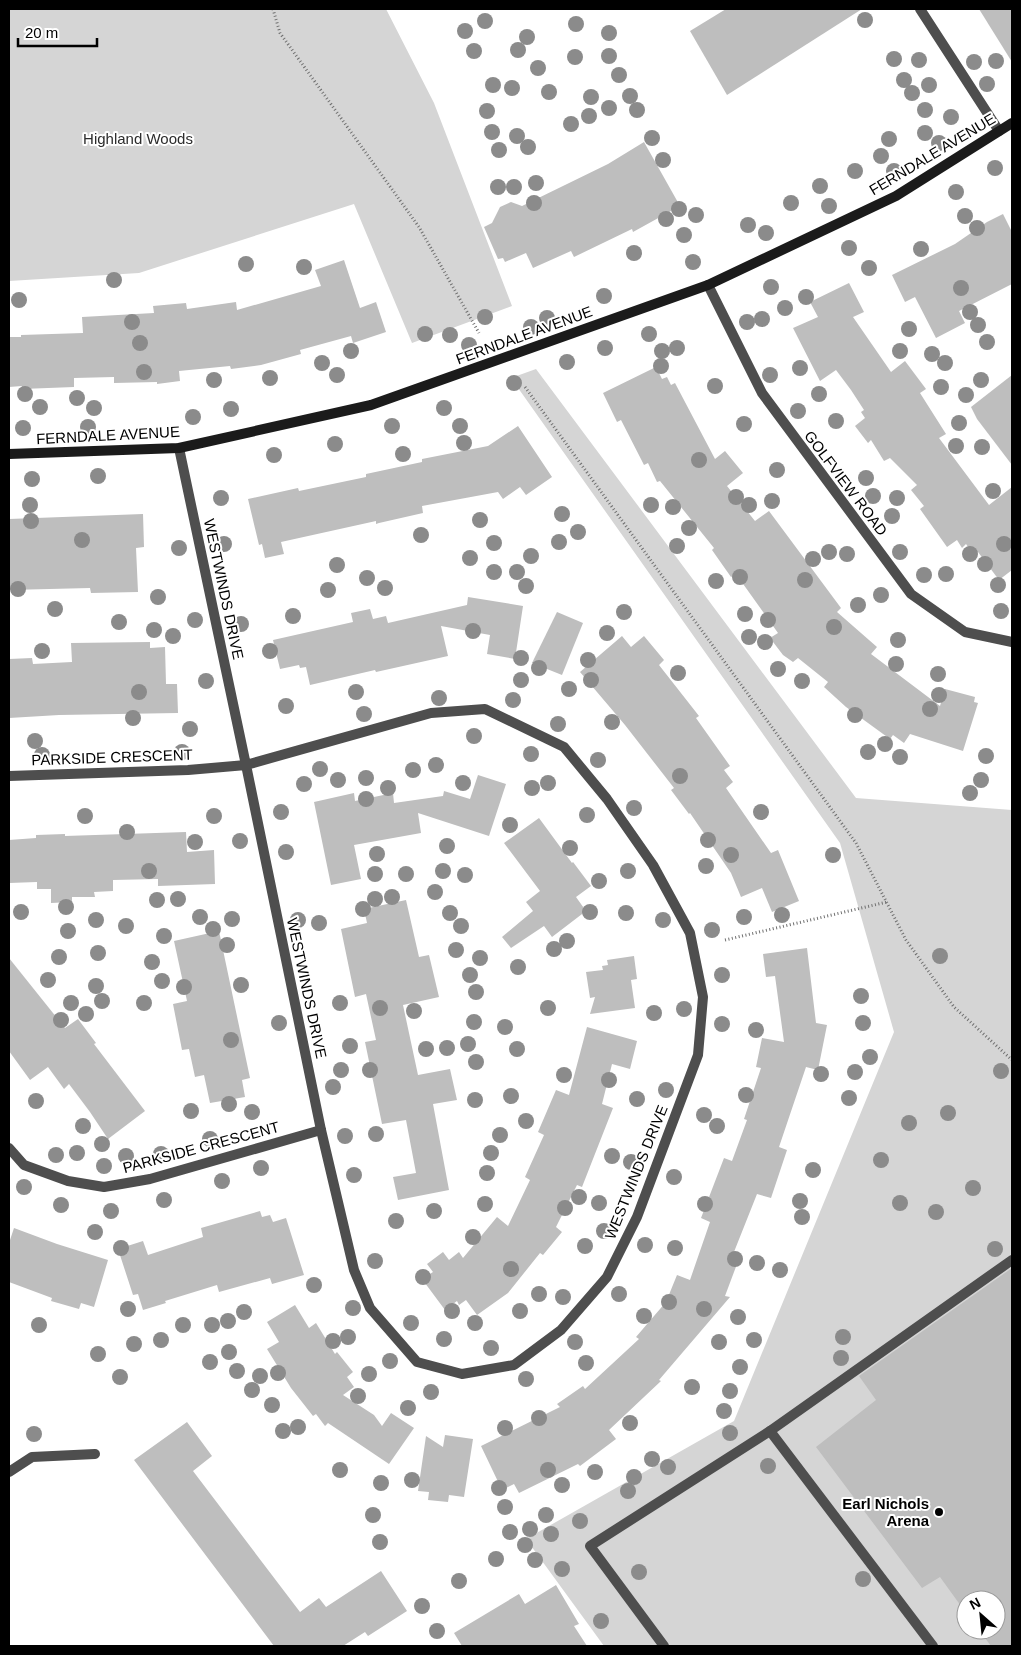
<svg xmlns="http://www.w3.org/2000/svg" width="1021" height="1655" font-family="Arial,sans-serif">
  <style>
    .green { fill: #d5d5d5; fill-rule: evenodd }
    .building { fill: #bebebe }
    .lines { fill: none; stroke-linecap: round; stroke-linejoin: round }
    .path { stroke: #707070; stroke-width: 3; stroke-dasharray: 1 2.5; stroke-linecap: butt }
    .lane { stroke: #4e4e4e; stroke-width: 10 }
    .street { stroke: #4e4e4e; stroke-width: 10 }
    .secondary { stroke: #1b1b1b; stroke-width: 10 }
    .tree { fill: #8b8b8b }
    .poi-dot { fill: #000; stroke: #fff; stroke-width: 2 }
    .labels { text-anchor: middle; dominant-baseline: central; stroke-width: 4; stroke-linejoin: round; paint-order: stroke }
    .park-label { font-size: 15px; fill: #2c2c2c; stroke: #fff }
    .street-label { font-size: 15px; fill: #000; stroke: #fff }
    .poi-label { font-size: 15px; font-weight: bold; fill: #000; stroke: #fff; text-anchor: end }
  </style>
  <rect width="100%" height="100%" fill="#fff"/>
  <g class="green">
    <path d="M9,9H386L434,103L512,306L412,343L354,204L139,273L9,281Z"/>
    <path d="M536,369L856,798L1012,810V1646H604L526,1539L734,1421L894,1032L840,843L511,378ZM966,1600H996V1630H966Z"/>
  </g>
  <g class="building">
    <path d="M726,9H862L727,95L690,31Z"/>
    <path d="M979,9H1012V62Z"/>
    <path d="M644,142L680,206L633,232L632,229L574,257L571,251L533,268L526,253L505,262L503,258L498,259L484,227L492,223L500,207L511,202L522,206L608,164Z"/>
    <path d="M1003,214L1012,232V284L959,311L965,323L936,338L915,297L905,302L892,275L955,244L987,222Z"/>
    <path d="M344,260L360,308L376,302L386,332L353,343L351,336L300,350L301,354L261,365L231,369L230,366L179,371L180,381L157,384V382L114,383V377L74,378V387L22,389V386L9,387V337H21V335L83,333L82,317L154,313L153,306L186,303L187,309L236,302L237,310L321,286L315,270Z"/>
    <path d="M849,283L864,312L853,317L891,372L905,361L926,389L920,393L946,434L939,438L989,505L1012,487V570L999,580L978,552L974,555L966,544L962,548L957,540L947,547L920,509L924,506L911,490L917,485L890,458L884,461L871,440L868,443L855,426L865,418L861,412L864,410L851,390L836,370L820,381L793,328L818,317L810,302Z"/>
    <path d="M656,367L662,379L667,377L671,385L675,383L715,459L725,451L743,473L727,486L755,521L769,511L841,608L837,612L877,647L871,654L940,706L945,689L975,697L974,702L978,703L963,751L910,734L904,743L893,735L890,739L846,707L824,687L828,682L798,658L793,662L783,655L770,638L778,633L736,574L731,577L712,550L714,548L660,481L657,482L648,463L644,465L621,420L617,422L603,393Z"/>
    <path d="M1012,375V465L977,419L971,407Z"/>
    <path d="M518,426L552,477L526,495L520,487L503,499L498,492L422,506L423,513L379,523L376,524V521L281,542L284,554L265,558L262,544L259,545L248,499L298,488L299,491L366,477V474L422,462V459L488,446Z"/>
    <path d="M143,514L144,547L136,548L138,592L91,593L90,588L9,590V519Z"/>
    <path d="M468,597L523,606L515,659L487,654L490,635L441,626L448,656L376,672L375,670L310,685L306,667L300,668L299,665L280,669L273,640L353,622L351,613L370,609L373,619L386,616L388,623L467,605Z"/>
    <path d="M557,612L583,623L562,675L532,663Z"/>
    <path d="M622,636L631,647L644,636L664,660L659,665L699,716L696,718L730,766L724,770L733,782L726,788L771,853L778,850L799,901L772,912L762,888L741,897L731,873L690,813L689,814L671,790L674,788L625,725L580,672Z"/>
    <path d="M150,642V648L165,647L166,684H177L178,713L59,715L9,718V659L32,658L33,664L72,662L71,643Z"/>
    <path d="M478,775L506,784L489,836L418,813L421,833L354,845L361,879L331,885L314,802L354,793L355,801L393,793L394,803L443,796L444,791L470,799Z"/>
    <path d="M539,818L572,863L573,862L591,886L576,897L586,911L552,937L544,926L511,948L502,937L533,911L526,902L540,891L504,843Z"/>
    <path d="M186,832L187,852L214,850L215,884L158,886V879L113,880V891L94,892L95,897H72V902L51,903V889H37V882L9,883V840L36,838V835L65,834V836Z"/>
    <path d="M406,900L419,957L429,955L439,997L403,1005L418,1075L450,1069L457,1100L433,1104L449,1190L398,1200L393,1177L416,1173L406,1120L382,1124L365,1042L376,1040L366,994L355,997L341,929L367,923L364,909Z"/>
    <path d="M219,931L250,1078L242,1080L245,1097L210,1103L204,1075L195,1077L189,1049L182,1050L173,1004L187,1001L174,941Z"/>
    <path d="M807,948L816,1023L827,1025L818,1070L806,1067L779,1147L787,1150L771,1198L757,1194L730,1262L737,1264L725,1296L730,1297L659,1380L661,1381L609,1430L616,1439L580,1466L578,1464L519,1493L514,1484L502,1490L481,1446L560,1407L557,1404L583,1386L585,1389L639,1339L636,1337L666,1302L677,1275L690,1280L710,1222L701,1218L724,1158L732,1161L747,1120L744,1119L761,1068L756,1067L762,1038L784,1042L775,976L766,977L763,954Z"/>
    <path d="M634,956L637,979L631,980L635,1008L590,1014L595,997L590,998L586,972L603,970L602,966L608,965L607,960Z"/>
    <path d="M9,958L65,1028L78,1019L96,1043L94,1044L145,1111L108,1139L90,1112L69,1084L64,1089L48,1067L30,1080L9,1051Z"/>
    <path d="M587,1027L637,1041L630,1069L612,1064L602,1104L613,1108L582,1187L577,1185L556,1227L562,1232L543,1255L540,1253L508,1293L477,1315L466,1300L459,1305L457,1301L445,1310L422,1279L433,1272L427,1264L443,1252L449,1260L459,1252L463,1258L497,1217L508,1226L530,1180L525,1177L544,1135L538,1132L556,1090L569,1095Z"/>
    <path d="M260,1211L262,1217L270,1215L273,1222L286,1218L304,1275L272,1284L270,1278L219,1292L217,1285L165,1301L166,1303L143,1310L138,1294L133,1295L118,1249L143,1241L148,1255L203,1237L201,1228Z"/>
    <path d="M14,1228L57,1244L108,1260L94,1307L81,1303L79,1309L51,1301L52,1298L9,1282V1243Z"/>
    <path d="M1012,1268V1646H991L979,1630H996V1600H966V1613L940,1577L922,1588L816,1447L876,1400L859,1376Z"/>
    <path d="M295,1305L309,1328L316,1323L335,1354L337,1352L353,1372L347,1377L354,1387L343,1395L374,1415L382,1426L391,1413L414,1428L389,1464L328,1423L325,1426L316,1414L313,1416L291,1388L267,1349L279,1342L267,1322Z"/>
    <path d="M187,1422L212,1456L193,1471L300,1612L319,1598L326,1607L381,1571L407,1611L368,1636L365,1632L343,1646H274L134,1460Z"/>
    <path d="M445,1435L473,1439L464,1497L449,1495L448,1502L428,1500L429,1492L418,1491L426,1436L443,1447Z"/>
    <path d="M556,1585L579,1624L574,1626L587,1646H462L454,1633L519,1594L525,1604Z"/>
  </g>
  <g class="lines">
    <g class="path">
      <path d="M273,9L280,33L419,227L479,333"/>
      <path d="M525,387L856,843L906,940L954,1007L1012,1060"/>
      <path d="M725,940L887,902"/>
    </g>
    <g class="lane">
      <path d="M770,1431L1012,1260"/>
      <path d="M9,1472L32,1457L95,1454"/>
      <path d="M664,1646L590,1546L770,1431L933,1646"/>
    </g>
    <g class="street">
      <path d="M920,9L999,131"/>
      <path d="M708,285L762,393L911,594L965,632L1012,642"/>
      <path d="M9,776L188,770L246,765L431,713L485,709L564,747L607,799L653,865L690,933L703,997L698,1055L637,1217L607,1277L561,1330L514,1365L462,1374L417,1362L370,1308L354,1270L321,1130L246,765L179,448"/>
      <path d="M9,1148L24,1165L68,1181L104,1187L150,1179L321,1130"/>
    </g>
    <path class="secondary" d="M9,454L179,448L371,405L708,285L896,196L1012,123"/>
  </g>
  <g class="tree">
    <circle cx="865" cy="20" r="8"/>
    <circle cx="485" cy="21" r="8"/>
    <circle cx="576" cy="24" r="8"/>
    <circle cx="465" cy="31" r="8"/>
    <circle cx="609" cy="33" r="8"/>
    <circle cx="527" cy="37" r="8"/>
    <circle cx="518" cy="50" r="8"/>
    <circle cx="474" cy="51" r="8"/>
    <circle cx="609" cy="56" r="8"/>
    <circle cx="575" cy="57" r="8"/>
    <circle cx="894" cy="59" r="8"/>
    <circle cx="919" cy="60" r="8"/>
    <circle cx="996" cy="61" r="8"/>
    <circle cx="974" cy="62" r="8"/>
    <circle cx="538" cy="68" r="8"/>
    <circle cx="619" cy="75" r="8"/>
    <circle cx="904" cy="80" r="8"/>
    <circle cx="987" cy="84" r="8"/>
    <circle cx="493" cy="85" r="8"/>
    <circle cx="929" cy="85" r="8"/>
    <circle cx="512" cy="88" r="8"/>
    <circle cx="549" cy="92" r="8"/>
    <circle cx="912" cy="93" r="8"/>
    <circle cx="630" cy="96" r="8"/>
    <circle cx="591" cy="97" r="8"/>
    <circle cx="609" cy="108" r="8"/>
    <circle cx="637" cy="110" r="8"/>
    <circle cx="925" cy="110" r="8"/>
    <circle cx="487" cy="111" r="8"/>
    <circle cx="589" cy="116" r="8"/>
    <circle cx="951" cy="117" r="8"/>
    <circle cx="571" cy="124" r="8"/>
    <circle cx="492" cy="132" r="8"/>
    <circle cx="925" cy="133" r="8"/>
    <circle cx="517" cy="136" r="8"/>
    <circle cx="652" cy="138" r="8"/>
    <circle cx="889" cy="139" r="8"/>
    <circle cx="939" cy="143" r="8"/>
    <circle cx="528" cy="147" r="8"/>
    <circle cx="499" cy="150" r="8"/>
    <circle cx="881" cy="156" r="8"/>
    <circle cx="663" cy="160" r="8"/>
    <circle cx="995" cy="168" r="8"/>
    <circle cx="855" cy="171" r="8"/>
    <circle cx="894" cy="171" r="8"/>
    <circle cx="536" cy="183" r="8"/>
    <circle cx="820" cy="186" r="8"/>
    <circle cx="498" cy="187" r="8"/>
    <circle cx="514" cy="187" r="8"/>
    <circle cx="956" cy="192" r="8"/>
    <circle cx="534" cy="203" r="8"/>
    <circle cx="791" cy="203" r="8"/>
    <circle cx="829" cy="206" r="8"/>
    <circle cx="679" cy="209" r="8"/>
    <circle cx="696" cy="215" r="8"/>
    <circle cx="965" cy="216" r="8"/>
    <circle cx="666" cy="219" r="8"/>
    <circle cx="748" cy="225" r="8"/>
    <circle cx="977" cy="228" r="8"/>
    <circle cx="766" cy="233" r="8"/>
    <circle cx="684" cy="235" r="8"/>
    <circle cx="849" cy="248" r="8"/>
    <circle cx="921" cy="249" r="8"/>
    <circle cx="634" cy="253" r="8"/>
    <circle cx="693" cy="262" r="8"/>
    <circle cx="246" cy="264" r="8"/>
    <circle cx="304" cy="267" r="8"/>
    <circle cx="869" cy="268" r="8"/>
    <circle cx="114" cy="280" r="8"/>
    <circle cx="771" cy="287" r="8"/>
    <circle cx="961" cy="288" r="8"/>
    <circle cx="604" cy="296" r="8"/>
    <circle cx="806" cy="297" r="8"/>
    <circle cx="19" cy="300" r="8"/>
    <circle cx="785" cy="308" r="8"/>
    <circle cx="970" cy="312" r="8"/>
    <circle cx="485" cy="317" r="8"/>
    <circle cx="547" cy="318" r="8"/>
    <circle cx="762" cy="319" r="8"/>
    <circle cx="132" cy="322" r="8"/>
    <circle cx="747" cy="322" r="8"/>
    <circle cx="978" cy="325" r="8"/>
    <circle cx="531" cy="327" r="8"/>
    <circle cx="909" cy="329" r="8"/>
    <circle cx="425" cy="334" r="8"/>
    <circle cx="649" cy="334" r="8"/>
    <circle cx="450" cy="335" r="8"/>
    <circle cx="987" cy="342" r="8"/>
    <circle cx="140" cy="343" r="8"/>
    <circle cx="469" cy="345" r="8"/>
    <circle cx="605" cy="348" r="8"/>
    <circle cx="677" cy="348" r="8"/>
    <circle cx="351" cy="351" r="8"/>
    <circle cx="662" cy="351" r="8"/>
    <circle cx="900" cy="351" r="8"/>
    <circle cx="932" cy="354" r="8"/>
    <circle cx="567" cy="362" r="8"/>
    <circle cx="322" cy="363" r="8"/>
    <circle cx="945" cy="363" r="8"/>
    <circle cx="661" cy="366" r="8"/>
    <circle cx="800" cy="368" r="8"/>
    <circle cx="144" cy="372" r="8"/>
    <circle cx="337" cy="375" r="8"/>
    <circle cx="770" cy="375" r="8"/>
    <circle cx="270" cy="378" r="8"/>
    <circle cx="214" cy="380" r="8"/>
    <circle cx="981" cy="380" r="8"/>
    <circle cx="514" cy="383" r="8"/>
    <circle cx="715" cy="386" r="8"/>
    <circle cx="941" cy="387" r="8"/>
    <circle cx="25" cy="394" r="8"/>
    <circle cx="819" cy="394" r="8"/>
    <circle cx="966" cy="395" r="8"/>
    <circle cx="77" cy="398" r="8"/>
    <circle cx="40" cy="407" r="8"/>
    <circle cx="94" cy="408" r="8"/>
    <circle cx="444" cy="408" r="8"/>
    <circle cx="231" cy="409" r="8"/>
    <circle cx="798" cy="411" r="8"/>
    <circle cx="193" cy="417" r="8"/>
    <circle cx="836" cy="421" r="8"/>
    <circle cx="959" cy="423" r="8"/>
    <circle cx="744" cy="424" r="8"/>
    <circle cx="392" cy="426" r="8"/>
    <circle cx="460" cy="426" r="8"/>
    <circle cx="88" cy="427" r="8"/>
    <circle cx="23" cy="428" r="8"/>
    <circle cx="464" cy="443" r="8"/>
    <circle cx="335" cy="444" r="8"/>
    <circle cx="956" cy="446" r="8"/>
    <circle cx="982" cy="447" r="8"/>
    <circle cx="403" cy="454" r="8"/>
    <circle cx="274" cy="455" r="8"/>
    <circle cx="699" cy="460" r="8"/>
    <circle cx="777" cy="470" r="8"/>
    <circle cx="98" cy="476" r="8"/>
    <circle cx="866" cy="478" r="8"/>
    <circle cx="32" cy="479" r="8"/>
    <circle cx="993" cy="491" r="8"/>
    <circle cx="873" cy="496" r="8"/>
    <circle cx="736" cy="497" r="8"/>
    <circle cx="221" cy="498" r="8"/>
    <circle cx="897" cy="498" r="8"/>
    <circle cx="772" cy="501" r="8"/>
    <circle cx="30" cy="505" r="8"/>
    <circle cx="651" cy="505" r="8"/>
    <circle cx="749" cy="505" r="8"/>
    <circle cx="673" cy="507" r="8"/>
    <circle cx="562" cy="514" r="8"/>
    <circle cx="892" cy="516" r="8"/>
    <circle cx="480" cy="520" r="8"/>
    <circle cx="31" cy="521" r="8"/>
    <circle cx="689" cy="528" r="8"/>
    <circle cx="578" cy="532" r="8"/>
    <circle cx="421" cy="535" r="8"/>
    <circle cx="82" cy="540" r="8"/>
    <circle cx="559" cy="542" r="8"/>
    <circle cx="494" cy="543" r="8"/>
    <circle cx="224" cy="544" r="8"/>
    <circle cx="1004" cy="544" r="8"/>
    <circle cx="677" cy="546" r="8"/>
    <circle cx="179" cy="548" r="8"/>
    <circle cx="829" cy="552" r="8"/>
    <circle cx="900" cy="552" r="8"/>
    <circle cx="847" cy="554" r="8"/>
    <circle cx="970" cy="554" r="8"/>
    <circle cx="531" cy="556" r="8"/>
    <circle cx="470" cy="558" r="8"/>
    <circle cx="813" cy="559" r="8"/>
    <circle cx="985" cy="564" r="8"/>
    <circle cx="337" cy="565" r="8"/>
    <circle cx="494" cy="572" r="8"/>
    <circle cx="517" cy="572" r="8"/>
    <circle cx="946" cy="574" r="8"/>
    <circle cx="924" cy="575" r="8"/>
    <circle cx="740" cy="577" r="8"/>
    <circle cx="367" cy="578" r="8"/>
    <circle cx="805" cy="580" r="8"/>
    <circle cx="716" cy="581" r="8"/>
    <circle cx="998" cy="585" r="8"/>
    <circle cx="526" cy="586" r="8"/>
    <circle cx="385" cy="588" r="8"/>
    <circle cx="18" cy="589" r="8"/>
    <circle cx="328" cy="590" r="8"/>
    <circle cx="881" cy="595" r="8"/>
    <circle cx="158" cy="597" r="8"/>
    <circle cx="858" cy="605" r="8"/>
    <circle cx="55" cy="609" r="8"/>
    <circle cx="1001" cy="611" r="8"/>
    <circle cx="624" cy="612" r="8"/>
    <circle cx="745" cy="614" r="8"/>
    <circle cx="293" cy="616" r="8"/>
    <circle cx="195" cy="620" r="8"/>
    <circle cx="768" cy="620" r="8"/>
    <circle cx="119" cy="622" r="8"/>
    <circle cx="241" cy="624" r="8"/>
    <circle cx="834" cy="627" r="8"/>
    <circle cx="154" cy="630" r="8"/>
    <circle cx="473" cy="631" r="8"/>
    <circle cx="607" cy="633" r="8"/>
    <circle cx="173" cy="636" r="8"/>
    <circle cx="749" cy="637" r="8"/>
    <circle cx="898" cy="640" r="8"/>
    <circle cx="765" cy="642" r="8"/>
    <circle cx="42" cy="651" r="8"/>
    <circle cx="270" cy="651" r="8"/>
    <circle cx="521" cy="658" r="8"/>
    <circle cx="588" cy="660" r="8"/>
    <circle cx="896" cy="664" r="8"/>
    <circle cx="539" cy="668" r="8"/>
    <circle cx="778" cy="669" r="8"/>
    <circle cx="678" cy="673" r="8"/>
    <circle cx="938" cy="674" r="8"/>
    <circle cx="521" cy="680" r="8"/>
    <circle cx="591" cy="680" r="8"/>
    <circle cx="206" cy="681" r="8"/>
    <circle cx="802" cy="681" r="8"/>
    <circle cx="569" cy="689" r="8"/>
    <circle cx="139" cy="692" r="8"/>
    <circle cx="356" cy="692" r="8"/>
    <circle cx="939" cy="695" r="8"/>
    <circle cx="439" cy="698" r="8"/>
    <circle cx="513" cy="700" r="8"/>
    <circle cx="286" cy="706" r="8"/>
    <circle cx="930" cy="709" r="8"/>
    <circle cx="364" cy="714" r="8"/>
    <circle cx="855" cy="715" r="8"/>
    <circle cx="133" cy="718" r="8"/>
    <circle cx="612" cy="722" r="8"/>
    <circle cx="558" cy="724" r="8"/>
    <circle cx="190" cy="729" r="8"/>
    <circle cx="474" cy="736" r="8"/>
    <circle cx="35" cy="741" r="8"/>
    <circle cx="885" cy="744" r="8"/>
    <circle cx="182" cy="752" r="8"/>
    <circle cx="868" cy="752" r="8"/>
    <circle cx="531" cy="754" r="8"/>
    <circle cx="42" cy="755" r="8"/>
    <circle cx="986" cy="756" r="8"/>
    <circle cx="900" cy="757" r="8"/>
    <circle cx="598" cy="760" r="8"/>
    <circle cx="436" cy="765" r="8"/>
    <circle cx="320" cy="769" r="8"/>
    <circle cx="413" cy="770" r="8"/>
    <circle cx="680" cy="776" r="8"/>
    <circle cx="366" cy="778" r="8"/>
    <circle cx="338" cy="780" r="8"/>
    <circle cx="981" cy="780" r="8"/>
    <circle cx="463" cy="783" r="8"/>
    <circle cx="548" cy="783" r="8"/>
    <circle cx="304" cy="784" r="8"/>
    <circle cx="388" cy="788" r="8"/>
    <circle cx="532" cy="788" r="8"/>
    <circle cx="970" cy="793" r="8"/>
    <circle cx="366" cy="799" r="8"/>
    <circle cx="634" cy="808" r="8"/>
    <circle cx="281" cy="812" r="8"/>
    <circle cx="761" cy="812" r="8"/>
    <circle cx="587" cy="815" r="8"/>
    <circle cx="85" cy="816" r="8"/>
    <circle cx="214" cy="816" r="8"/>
    <circle cx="510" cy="825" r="8"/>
    <circle cx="127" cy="832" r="8"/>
    <circle cx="708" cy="840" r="8"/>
    <circle cx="240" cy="841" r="8"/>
    <circle cx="195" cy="842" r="8"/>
    <circle cx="447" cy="846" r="8"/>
    <circle cx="570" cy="848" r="8"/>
    <circle cx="286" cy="852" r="8"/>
    <circle cx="377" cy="854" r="8"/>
    <circle cx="731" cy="855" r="8"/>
    <circle cx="833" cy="855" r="8"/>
    <circle cx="706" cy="866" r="8"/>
    <circle cx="149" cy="871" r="8"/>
    <circle cx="443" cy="871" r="8"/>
    <circle cx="628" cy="871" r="8"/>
    <circle cx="375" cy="874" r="8"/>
    <circle cx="406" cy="874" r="8"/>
    <circle cx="465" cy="875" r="8"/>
    <circle cx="599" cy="881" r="8"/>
    <circle cx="435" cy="892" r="8"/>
    <circle cx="392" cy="897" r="8"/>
    <circle cx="178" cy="899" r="8"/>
    <circle cx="375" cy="899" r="8"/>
    <circle cx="157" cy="900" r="8"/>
    <circle cx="66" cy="907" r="8"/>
    <circle cx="363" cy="909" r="8"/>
    <circle cx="21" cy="912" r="8"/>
    <circle cx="590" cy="912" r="8"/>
    <circle cx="450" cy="913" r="8"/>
    <circle cx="626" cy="913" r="8"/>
    <circle cx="782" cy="915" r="8"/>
    <circle cx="200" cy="917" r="8"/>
    <circle cx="744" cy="917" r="8"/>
    <circle cx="232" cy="919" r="8"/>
    <circle cx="96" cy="920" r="8"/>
    <circle cx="298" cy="920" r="8"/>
    <circle cx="663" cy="920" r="8"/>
    <circle cx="319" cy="923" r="8"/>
    <circle cx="126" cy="926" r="8"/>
    <circle cx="461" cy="926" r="8"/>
    <circle cx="213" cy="929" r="8"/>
    <circle cx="712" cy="930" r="8"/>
    <circle cx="68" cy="931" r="8"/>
    <circle cx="164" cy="936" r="8"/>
    <circle cx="567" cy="941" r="8"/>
    <circle cx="227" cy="945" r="8"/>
    <circle cx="554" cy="949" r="8"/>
    <circle cx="456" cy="950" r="8"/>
    <circle cx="98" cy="953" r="8"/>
    <circle cx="940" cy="956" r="8"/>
    <circle cx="59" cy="957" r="8"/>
    <circle cx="480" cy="958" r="8"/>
    <circle cx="152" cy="962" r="8"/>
    <circle cx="518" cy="967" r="8"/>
    <circle cx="470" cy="975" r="8"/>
    <circle cx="722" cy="975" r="8"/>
    <circle cx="48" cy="980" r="8"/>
    <circle cx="162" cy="981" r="8"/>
    <circle cx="241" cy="985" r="8"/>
    <circle cx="96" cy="986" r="8"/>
    <circle cx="184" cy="987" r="8"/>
    <circle cx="476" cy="992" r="8"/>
    <circle cx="861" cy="996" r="8"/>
    <circle cx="102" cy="1001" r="8"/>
    <circle cx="71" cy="1003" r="8"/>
    <circle cx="144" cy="1003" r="8"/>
    <circle cx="340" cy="1003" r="8"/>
    <circle cx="380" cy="1008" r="8"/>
    <circle cx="548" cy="1008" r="8"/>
    <circle cx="684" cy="1009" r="8"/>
    <circle cx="414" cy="1011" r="8"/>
    <circle cx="654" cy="1013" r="8"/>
    <circle cx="86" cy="1014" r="8"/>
    <circle cx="61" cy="1020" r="8"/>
    <circle cx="474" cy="1022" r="8"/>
    <circle cx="279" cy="1023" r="8"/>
    <circle cx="863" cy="1023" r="8"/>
    <circle cx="722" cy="1024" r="8"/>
    <circle cx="505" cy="1027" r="8"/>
    <circle cx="756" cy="1030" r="8"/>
    <circle cx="231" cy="1040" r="8"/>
    <circle cx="468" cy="1044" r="8"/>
    <circle cx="350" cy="1046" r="8"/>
    <circle cx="447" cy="1048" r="8"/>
    <circle cx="426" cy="1049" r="8"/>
    <circle cx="517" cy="1049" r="8"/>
    <circle cx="870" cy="1057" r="8"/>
    <circle cx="476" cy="1062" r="8"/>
    <circle cx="341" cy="1070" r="8"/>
    <circle cx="370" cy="1070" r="8"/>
    <circle cx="1001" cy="1071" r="8"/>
    <circle cx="855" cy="1072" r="8"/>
    <circle cx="821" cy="1074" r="8"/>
    <circle cx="564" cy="1075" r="8"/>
    <circle cx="609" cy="1080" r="8"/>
    <circle cx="333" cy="1087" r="8"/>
    <circle cx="666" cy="1090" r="8"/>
    <circle cx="746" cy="1095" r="8"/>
    <circle cx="511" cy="1096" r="8"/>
    <circle cx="849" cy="1098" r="8"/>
    <circle cx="637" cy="1099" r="8"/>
    <circle cx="475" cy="1100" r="8"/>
    <circle cx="36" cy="1101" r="8"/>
    <circle cx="229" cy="1104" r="8"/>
    <circle cx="191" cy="1111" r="8"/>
    <circle cx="252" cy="1112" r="8"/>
    <circle cx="948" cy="1113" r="8"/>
    <circle cx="704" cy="1115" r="8"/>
    <circle cx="526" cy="1121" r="8"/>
    <circle cx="909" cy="1123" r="8"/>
    <circle cx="83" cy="1126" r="8"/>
    <circle cx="717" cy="1126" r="8"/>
    <circle cx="376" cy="1134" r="8"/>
    <circle cx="500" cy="1135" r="8"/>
    <circle cx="345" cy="1136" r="8"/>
    <circle cx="210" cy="1139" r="8"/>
    <circle cx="102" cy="1144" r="8"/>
    <circle cx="77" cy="1153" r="8"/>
    <circle cx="491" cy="1153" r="8"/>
    <circle cx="161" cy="1154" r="8"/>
    <circle cx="56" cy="1155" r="8"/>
    <circle cx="126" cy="1156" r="8"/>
    <circle cx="612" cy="1156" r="8"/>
    <circle cx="881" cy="1160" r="8"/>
    <circle cx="631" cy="1162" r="8"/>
    <circle cx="104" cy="1166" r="8"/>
    <circle cx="261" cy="1168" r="8"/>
    <circle cx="813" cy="1170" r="8"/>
    <circle cx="487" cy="1173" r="8"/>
    <circle cx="354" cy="1175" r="8"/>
    <circle cx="674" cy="1177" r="8"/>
    <circle cx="222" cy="1181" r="8"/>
    <circle cx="24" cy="1187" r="8"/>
    <circle cx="973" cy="1188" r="8"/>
    <circle cx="579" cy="1197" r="8"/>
    <circle cx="164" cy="1200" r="8"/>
    <circle cx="800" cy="1201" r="8"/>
    <circle cx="599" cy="1203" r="8"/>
    <circle cx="900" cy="1203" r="8"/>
    <circle cx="485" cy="1204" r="8"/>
    <circle cx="705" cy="1204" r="8"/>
    <circle cx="61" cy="1205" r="8"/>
    <circle cx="565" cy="1208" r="8"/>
    <circle cx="111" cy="1211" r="8"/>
    <circle cx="434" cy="1211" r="8"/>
    <circle cx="936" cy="1212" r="8"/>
    <circle cx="802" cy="1217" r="8"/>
    <circle cx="396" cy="1221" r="8"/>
    <circle cx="604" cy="1231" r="8"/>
    <circle cx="95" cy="1232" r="8"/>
    <circle cx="473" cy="1237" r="8"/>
    <circle cx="645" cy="1245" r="8"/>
    <circle cx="585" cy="1246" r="8"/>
    <circle cx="121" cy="1248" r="8"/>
    <circle cx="675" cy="1248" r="8"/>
    <circle cx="995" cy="1249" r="8"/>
    <circle cx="735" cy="1259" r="8"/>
    <circle cx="375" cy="1261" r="8"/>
    <circle cx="757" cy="1263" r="8"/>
    <circle cx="511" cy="1269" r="8"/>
    <circle cx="780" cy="1270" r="8"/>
    <circle cx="423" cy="1277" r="8"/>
    <circle cx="314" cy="1285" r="8"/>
    <circle cx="539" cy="1294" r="8"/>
    <circle cx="619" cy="1294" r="8"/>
    <circle cx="563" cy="1297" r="8"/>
    <circle cx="669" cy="1302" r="8"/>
    <circle cx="353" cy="1308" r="8"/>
    <circle cx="128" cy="1309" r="8"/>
    <circle cx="704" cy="1309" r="8"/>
    <circle cx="452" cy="1311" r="8"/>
    <circle cx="520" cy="1311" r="8"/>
    <circle cx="244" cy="1312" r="8"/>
    <circle cx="644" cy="1316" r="8"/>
    <circle cx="738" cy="1317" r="8"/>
    <circle cx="228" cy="1321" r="8"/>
    <circle cx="411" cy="1323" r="8"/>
    <circle cx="475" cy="1323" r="8"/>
    <circle cx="39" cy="1325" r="8"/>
    <circle cx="183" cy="1325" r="8"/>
    <circle cx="212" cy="1325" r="8"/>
    <circle cx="348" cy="1337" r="8"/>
    <circle cx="843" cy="1337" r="8"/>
    <circle cx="444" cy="1339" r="8"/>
    <circle cx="161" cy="1340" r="8"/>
    <circle cx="754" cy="1340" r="8"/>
    <circle cx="333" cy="1341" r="8"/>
    <circle cx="575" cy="1342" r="8"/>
    <circle cx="719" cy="1342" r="8"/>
    <circle cx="134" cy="1344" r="8"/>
    <circle cx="491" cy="1348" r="8"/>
    <circle cx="229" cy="1352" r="8"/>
    <circle cx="98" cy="1354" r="8"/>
    <circle cx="841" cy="1358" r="8"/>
    <circle cx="390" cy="1361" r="8"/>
    <circle cx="210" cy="1362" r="8"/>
    <circle cx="586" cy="1363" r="8"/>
    <circle cx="740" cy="1367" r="8"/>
    <circle cx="237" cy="1371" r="8"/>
    <circle cx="278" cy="1373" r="8"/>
    <circle cx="369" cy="1374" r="8"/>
    <circle cx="260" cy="1376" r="8"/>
    <circle cx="120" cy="1377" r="8"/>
    <circle cx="526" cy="1379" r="8"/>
    <circle cx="692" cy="1387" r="8"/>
    <circle cx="252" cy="1390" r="8"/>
    <circle cx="730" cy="1391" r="8"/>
    <circle cx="431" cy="1392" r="8"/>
    <circle cx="358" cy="1396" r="8"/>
    <circle cx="272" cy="1405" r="8"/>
    <circle cx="408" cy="1408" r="8"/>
    <circle cx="724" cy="1411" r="8"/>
    <circle cx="539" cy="1418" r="8"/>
    <circle cx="630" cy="1423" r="8"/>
    <circle cx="298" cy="1427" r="8"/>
    <circle cx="505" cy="1428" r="8"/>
    <circle cx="283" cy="1431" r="8"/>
    <circle cx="730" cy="1433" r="8"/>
    <circle cx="34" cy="1434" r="8"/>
    <circle cx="652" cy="1459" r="8"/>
    <circle cx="768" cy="1466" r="8"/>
    <circle cx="668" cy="1467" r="8"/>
    <circle cx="340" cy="1470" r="8"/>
    <circle cx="548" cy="1470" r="8"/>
    <circle cx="595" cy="1472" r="8"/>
    <circle cx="634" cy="1477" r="8"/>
    <circle cx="412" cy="1480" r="8"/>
    <circle cx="381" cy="1483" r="8"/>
    <circle cx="562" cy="1485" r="8"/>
    <circle cx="499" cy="1488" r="8"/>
    <circle cx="628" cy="1491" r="8"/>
    <circle cx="505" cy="1507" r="8"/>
    <circle cx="373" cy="1515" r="8"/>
    <circle cx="546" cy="1515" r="8"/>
    <circle cx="580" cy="1521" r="8"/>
    <circle cx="530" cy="1529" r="8"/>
    <circle cx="510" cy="1532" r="8"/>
    <circle cx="551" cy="1534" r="8"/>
    <circle cx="380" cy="1542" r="8"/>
    <circle cx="525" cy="1545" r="8"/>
    <circle cx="496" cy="1559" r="8"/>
    <circle cx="535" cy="1560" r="8"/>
    <circle cx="562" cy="1569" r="8"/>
    <circle cx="639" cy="1572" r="8"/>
    <circle cx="863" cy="1579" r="8"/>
    <circle cx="459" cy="1581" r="8"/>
    <circle cx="422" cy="1606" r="8"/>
    <circle cx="601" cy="1621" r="8"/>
    <circle cx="437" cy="1631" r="8"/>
  </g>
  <circle class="poi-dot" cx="939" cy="1512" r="5"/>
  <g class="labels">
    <g class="park-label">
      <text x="138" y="138">Highland Woods</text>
    </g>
    <g class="street-label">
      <text transform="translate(932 154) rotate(-31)">FERNDALE AVENUE</text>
      <text transform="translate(524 335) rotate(-20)">FERNDALE AVENUE</text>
      <text transform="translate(108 435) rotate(-3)">FERNDALE AVENUE</text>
      <text transform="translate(846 483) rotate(53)">GOLFVIEW ROAD</text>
      <text transform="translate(224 589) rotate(78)">WESTWINDS DRIVE</text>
      <text transform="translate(112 757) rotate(-2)">PARKSIDE CRESCENT</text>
      <text transform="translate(307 988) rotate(78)">WESTWINDS DRIVE</text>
      <text transform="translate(201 1147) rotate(-15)">PARKSIDE CRESCENT</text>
      <text transform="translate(636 1172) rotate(-68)">WESTWINDS DRIVE</text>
    </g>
    <g class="poi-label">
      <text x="929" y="1503">Earl Nichols<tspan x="929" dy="17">Arena</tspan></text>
    </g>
  </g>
  <rect width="1021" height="1655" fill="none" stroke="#000000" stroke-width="20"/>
  <g transform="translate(981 1615) rotate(333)"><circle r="24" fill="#ffffff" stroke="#999999"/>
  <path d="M0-4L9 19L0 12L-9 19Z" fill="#000000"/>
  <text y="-8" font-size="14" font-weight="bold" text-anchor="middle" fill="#000000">N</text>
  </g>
  <path d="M18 38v8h79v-8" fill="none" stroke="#000000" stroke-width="2.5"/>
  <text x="25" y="38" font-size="15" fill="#000000" stroke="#ffffff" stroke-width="4" paint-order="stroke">20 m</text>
</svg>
